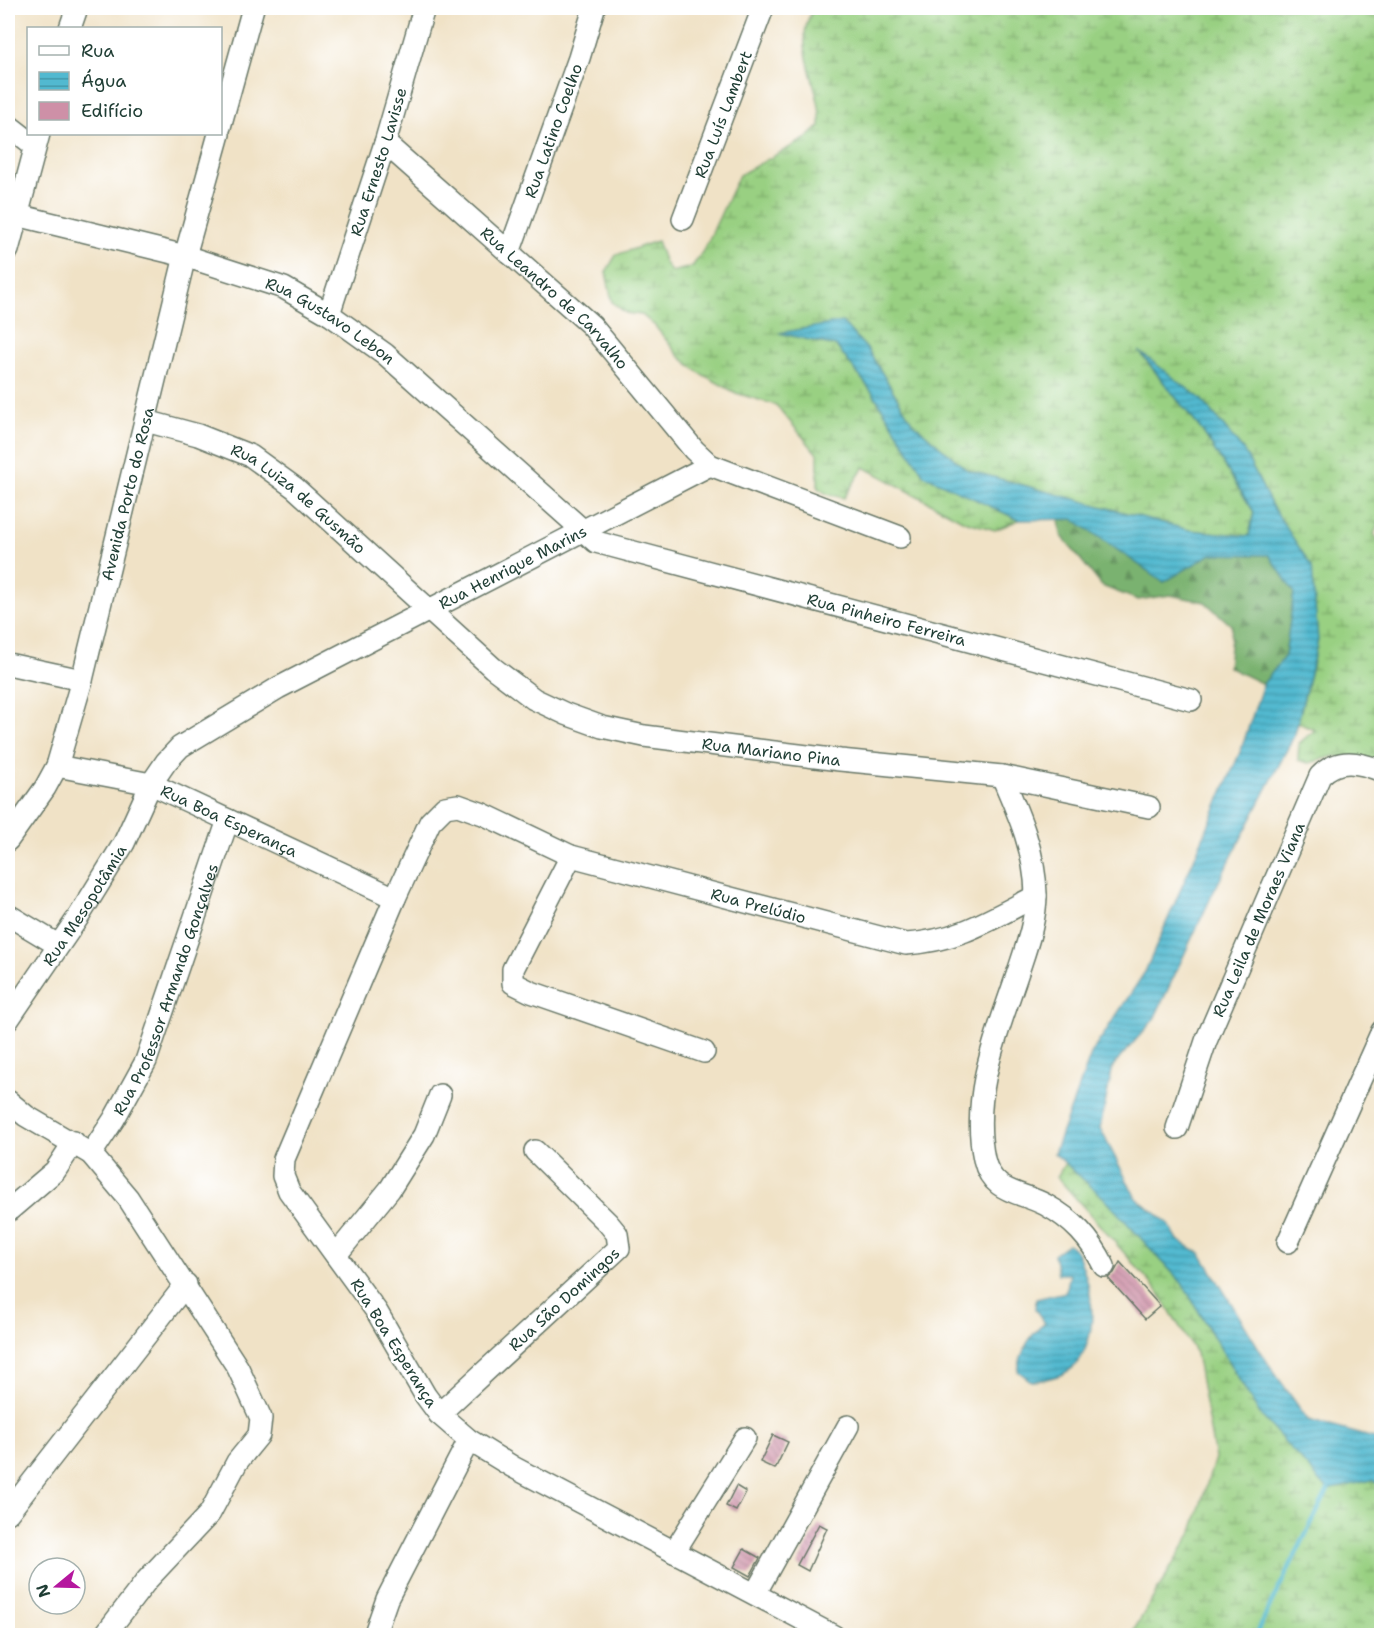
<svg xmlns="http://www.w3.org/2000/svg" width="1389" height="1643" font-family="'Shantell Sans',sans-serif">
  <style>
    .forest { fill: url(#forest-firs); stroke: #4c7852; stroke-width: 1.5 }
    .wetland { fill: url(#wetland-marsh); stroke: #5c865b; stroke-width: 1.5 }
    .water { fill: url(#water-rules); stroke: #387b82; stroke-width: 1.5 }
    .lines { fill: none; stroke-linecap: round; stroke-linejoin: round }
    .stream { stroke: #52b9d0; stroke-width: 4.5 }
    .building { fill: url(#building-back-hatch) }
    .minor-casing { stroke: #687767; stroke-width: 24 }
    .minor { stroke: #fff; stroke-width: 21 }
    .labels { text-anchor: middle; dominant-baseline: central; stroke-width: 5; stroke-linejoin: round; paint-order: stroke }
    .street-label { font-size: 16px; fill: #1f3d34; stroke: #fff }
  </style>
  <defs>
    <pattern id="forest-firs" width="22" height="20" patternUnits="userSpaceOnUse" patternTransform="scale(1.5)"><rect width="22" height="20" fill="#7ab270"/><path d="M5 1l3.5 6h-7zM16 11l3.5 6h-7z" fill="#63925d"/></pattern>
    <pattern id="wetland-marsh" width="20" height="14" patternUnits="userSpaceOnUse" patternTransform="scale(1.5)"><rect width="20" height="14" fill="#99d082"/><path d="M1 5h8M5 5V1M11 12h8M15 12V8" fill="none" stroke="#7caa6b"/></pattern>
    <pattern id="water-rules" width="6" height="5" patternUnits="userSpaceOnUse" patternTransform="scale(1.5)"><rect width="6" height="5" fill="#52b9d0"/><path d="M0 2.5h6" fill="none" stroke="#4398aa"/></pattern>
    <pattern id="building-back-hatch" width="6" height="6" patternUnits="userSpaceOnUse" patternTransform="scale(1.5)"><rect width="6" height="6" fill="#ce90a7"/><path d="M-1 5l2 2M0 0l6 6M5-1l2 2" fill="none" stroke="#a77789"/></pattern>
  </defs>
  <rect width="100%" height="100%" fill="#fff"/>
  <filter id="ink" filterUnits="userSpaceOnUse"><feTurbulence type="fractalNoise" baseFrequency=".0167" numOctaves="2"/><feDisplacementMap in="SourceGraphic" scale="12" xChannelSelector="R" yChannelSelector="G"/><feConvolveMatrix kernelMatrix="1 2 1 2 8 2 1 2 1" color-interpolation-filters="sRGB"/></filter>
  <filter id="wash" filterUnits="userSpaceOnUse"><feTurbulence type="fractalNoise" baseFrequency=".008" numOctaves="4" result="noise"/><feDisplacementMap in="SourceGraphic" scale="24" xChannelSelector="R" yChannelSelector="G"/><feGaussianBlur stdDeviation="1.35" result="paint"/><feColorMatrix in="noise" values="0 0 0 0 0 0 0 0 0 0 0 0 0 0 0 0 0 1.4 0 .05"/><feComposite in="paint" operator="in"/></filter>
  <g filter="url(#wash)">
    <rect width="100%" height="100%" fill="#f0e2c6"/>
    <path class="forest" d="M1059,519H1073L1164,582L1211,554L1269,555L1294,592L1285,656L1263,684L1228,667L1232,626L1205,602L1170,595L1138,600L1102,586L1061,535Z"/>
    <g class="wetland">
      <path d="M814,8H1381L1382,517L1374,534L1382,546L1381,766L1335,756L1309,763L1298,760L1299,743L1315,730L1298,723L1318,640L1272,506L1244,451L1201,399L1141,354L1203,432L1254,512L1249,536L1189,530L967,470L912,422L868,350L842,322L781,333L836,346L873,393L924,475L1019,520L995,530L964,521L864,467L844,498L827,494L818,488V455L776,405L736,393L698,372L679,356L655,326L642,315L626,313L612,302L606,272L616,255L657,241L665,263L671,272L692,267L705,248L739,175L807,138L820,126C823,87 789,45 814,8Z"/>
      <path d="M1065,1163L1104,1198L1182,1283L1259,1413L1293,1449L1372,1480L1381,1487V1635H1131L1192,1532L1215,1458L1196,1353L1157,1290L1057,1177Z"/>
    </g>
    <g class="water">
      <path d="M842,322L868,350L912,422L967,470L1189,530L1249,536L1254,512L1203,432L1139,351L1201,399L1244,451L1272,506L1312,567L1318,640L1295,734L1213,893L1154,1019L1113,1066L1100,1128L1136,1198L1168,1223L1178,1240L1201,1254L1269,1365L1308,1420L1374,1438L1381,1436V1487L1372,1480L1328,1490L1259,1413L1182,1283L1104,1198L1054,1153L1092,1052L1145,972L1241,750L1263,684L1285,656L1294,592L1269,555L1211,554L1164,582L1073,519L1019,520L924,475L873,393L836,346L779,333Z"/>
      <path d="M1068,1244C1078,1249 1080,1260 1084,1271C1094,1300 1097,1336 1077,1363C1068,1376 1045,1380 1031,1381L1018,1371C1021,1352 1029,1335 1045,1323L1035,1309L1036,1299L1066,1292L1070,1274H1058L1054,1254Z"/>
    </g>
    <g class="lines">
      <path class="stream" d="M1255,1636L1328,1490"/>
    </g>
    <g id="blocks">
      <g class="building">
        <path d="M1120,1262L1160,1306L1145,1319L1108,1278L1114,1273Z"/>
        <path d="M773,1435L788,1442L775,1469L760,1462Z"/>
        <path d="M736,1486L746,1492L736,1511L726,1506Z"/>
        <path d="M819,1524L827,1528L808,1571L797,1565Z"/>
        <path d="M744,1549L760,1558L750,1576L734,1567Z"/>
      </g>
    </g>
  </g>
  <g filter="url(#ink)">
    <use href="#blocks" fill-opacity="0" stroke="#687767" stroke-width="1.5"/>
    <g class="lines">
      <defs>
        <g id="minor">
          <path d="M70,28L77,8"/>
          <path d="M8,125L35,146"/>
          <path d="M220,127L253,8"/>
          <path id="s1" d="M385,143L591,325L694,450L710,465L900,537"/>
          <path id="s2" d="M17,215L185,256L284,288L329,314L385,354L596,542L1191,700"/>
          <path id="s3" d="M683,219L763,8"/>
          <path d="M8,250L39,134"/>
          <path id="s4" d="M509,253L579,58L594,8"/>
          <path id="s5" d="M329,314L385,143L424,8"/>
          <path id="s6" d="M146,421L198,435L251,456L295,488L493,668L534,699L566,714L602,727L644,736L840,760L1002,776L1149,807"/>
          <path d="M8,664L82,680"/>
          <path id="s7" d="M57,766L151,784L395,898"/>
          <path d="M1002,776C1019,815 1035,851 1036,894C1036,920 1027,945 1019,969C999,1030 970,1093 984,1159C992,1194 1020,1191 1046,1205C1073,1220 1090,1238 1104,1266"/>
          <path id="s8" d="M8,840L45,788L57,766L82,680L185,256L219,134"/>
          <path d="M571,856L513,969V983L531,992L704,1052"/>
          <path d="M8,915L58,945"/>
          <path id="s9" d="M8,1020L79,916L124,843L151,784L166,762L180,747L278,688L710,465"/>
          <path d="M8,1101L26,1116L91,1154L128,1198L238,1368L261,1418L259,1435L237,1462L210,1513L147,1580L104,1636"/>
          <path id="s10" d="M1177,1128L1206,1041L1320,776C1338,757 1359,762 1382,771"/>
          <path id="s11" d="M91,1154L114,1119L146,1061L228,820"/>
          <path d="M8,1211L55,1171L74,1142"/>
          <path d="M1288,1242L1382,1031"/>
          <path d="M336,1255L390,1189L424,1135L440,1095"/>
          <path id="s12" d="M439,1414L619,1248L617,1234L608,1223L535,1151"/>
          <path d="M8,1513L186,1284"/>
          <path d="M674,1552L745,1438"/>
          <path d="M755,1594L848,1426"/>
          <path d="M374,1636L387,1599L469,1440"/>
          <path id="s13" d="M834,1636L513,1467L469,1440L439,1414L425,1395L377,1312L289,1191L283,1176L284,1159L395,898L430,822L445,807L458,805L483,814L571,856L906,944C958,941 991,919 1036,896"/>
        </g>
      </defs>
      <use href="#minor" class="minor-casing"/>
      <use href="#minor" class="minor"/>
    </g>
  </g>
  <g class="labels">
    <g class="street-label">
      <text stroke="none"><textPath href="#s3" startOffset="112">Rua Luís Lambert</textPath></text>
      <text stroke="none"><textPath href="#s4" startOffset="130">Rua Latino Coelho</textPath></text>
      <text stroke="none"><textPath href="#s5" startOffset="160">Rua Ernesto Lavisse</textPath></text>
      <text stroke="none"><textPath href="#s1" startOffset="230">Rua Leandro de Carvalho</textPath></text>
      <text stroke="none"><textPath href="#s2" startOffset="333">Rua Gustavo Lebon</textPath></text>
      <text stroke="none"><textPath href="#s8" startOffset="370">Avenida Porto do Rosa</textPath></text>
      <text stroke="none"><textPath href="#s6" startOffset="174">Rua Luiza de Gusmão</textPath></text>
      <text stroke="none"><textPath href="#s9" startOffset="702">Rua Henrique Marins</textPath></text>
      <text stroke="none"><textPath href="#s2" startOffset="981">Rua Pinheiro Ferreira</textPath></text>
      <text stroke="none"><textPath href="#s6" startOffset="729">Rua Mariano Pina</textPath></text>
      <text stroke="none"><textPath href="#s7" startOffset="182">Rua Boa Esperança</textPath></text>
      <text stroke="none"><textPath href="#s9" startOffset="138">Rua Mesopotâmia</textPath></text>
      <text stroke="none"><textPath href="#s13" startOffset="1476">Rua Prelúdio</textPath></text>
      <text stroke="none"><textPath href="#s10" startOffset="224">Rua Leila de Moraes Viana</textPath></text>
      <text stroke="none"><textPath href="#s11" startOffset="182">Rua Professor Armando Gonçalves</textPath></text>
      <text stroke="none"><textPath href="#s12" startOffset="170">Rua São Domingos</textPath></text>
      <text transform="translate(394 1343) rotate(58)">Rua Boa Esperança</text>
    </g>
  </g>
  <rect width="1389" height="1643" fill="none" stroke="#fff" stroke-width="30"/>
  <rect x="27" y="27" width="195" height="108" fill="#ffffff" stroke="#a5b1ae" stroke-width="1.5"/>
  <rect x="39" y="46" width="30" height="9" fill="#ffffff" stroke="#a5b1ae" stroke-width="1.5"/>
  <text x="81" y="57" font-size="18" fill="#1f3d34">Rua</text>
  <rect x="39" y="72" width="30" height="18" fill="url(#water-rules)" stroke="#a5b1ae" stroke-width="1.5"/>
  <text x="81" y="87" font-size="18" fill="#1f3d34">Água</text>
  <rect x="39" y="102" width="30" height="18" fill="#ce90a7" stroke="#a5b1ae" stroke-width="1.5"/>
  <text x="81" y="117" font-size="18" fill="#1f3d34">Edifício</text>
  <g transform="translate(57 1586) rotate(251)"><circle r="28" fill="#ffffff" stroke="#a5b1ae" stroke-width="1.5"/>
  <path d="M0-4.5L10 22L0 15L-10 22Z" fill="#b5179e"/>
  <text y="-9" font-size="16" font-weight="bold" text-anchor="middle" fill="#1f3d34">N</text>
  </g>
</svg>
